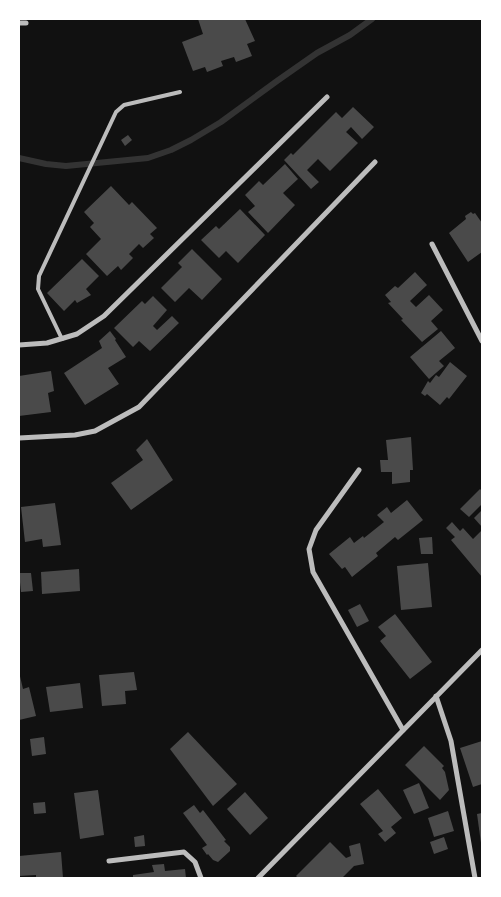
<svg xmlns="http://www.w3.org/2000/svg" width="501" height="897" font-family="'PT Sans',sans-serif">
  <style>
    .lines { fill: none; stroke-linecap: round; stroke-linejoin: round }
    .stream { stroke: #333; stroke-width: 6 }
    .building { fill: #4a4a4a }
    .service { stroke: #bcbcbc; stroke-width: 4 }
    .minor { stroke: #bcbcbc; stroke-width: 5 }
  </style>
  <rect width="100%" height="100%" fill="#111"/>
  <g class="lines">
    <path class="stream" d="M19,158L46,164L66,166L148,158L171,150L191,140L221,122L277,81L317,53L350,35L372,19"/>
  </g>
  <g class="building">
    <path d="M198,19H245L255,41L247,44L252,56L236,62L234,57L221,61L223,66L207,72L205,67L193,71L182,42L203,34Z"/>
    <path d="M353,107L374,127L362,139L351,127L346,132L358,143L330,171L318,159L307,170L319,182L311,189L284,160L291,153L293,155L336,112L342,118Z"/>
    <path d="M128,135L132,140L125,146L121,140Z"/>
    <path d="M285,164L298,179L283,193L295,205L268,233L248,212L255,206L245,195L259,181L263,185Z"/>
    <path d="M111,186L129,205L132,202L157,228L150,234L154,238L143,248L139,244L129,254L133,258L121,270L118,266L107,276L86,254L101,239L90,227L94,223L84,212Z"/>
    <path d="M240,209L265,235L238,263L226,251L219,258L201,240L216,226L219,229Z"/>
    <path d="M471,212L473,214L475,213L482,223V252L468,262L449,233L466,219L465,216Z"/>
    <path d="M192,249L222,279L202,300L189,288L175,302L161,288L182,267L178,263Z"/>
    <path d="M82,259L99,276L86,289L91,295L77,303L75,300L64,311L47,293Z"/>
    <path d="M415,272L427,285L410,301L416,307L429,295L443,310L431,321L438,329L422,342L401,320L403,319L388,303L391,302L385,295L395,286L398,288Z"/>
    <path d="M153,296L167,310L153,326L157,330L172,316L179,323L150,351L139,341L133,347L114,328L142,301L145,304Z"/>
    <path d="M110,331L116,339L115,340L126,357L108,368L119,384L85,405L64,373L102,348L99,341Z"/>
    <path d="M441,331L455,348L439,361L444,366L429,379L410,357Z"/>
    <path d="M450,362L467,376L449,399L447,397L440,405L427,394L425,396L421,393L428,381L430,383L436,375L439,377Z"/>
    <path d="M51,371L54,391L48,393L51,412L19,416V376Z"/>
    <path d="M411,437L413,470H410V482L392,484V472H381L380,460H388L386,440Z"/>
    <path d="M147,439L173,480L131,510L111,483L143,460L136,450Z"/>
    <path d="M480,489L482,491V504L469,517L460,509Z"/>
    <path d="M407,500L423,520L398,540L395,537L376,553L378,556L352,577L345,567L342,569L329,554L350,537L354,543L363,536L364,538L384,522L377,515L387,507L391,513Z"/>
    <path d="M55,503L61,545L43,547L42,539L25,542L21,507Z"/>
    <path d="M482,510V527L474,518Z"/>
    <path d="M452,522L460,531L463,528L473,539L482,530V577L451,540L455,537L446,528Z"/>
    <path d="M432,537L433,554H421L419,538Z"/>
    <path d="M428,563L432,607L401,610L397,566Z"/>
    <path d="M79,569L80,591L42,594L41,572Z"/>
    <path d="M19,573H31L33,591L21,592Z"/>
    <path d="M360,604L369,621L357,627L348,610Z"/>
    <path d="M395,614L432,662L410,679L380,641L386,636L378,627Z"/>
    <path d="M19,672L23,689L29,687L36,716L19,720Z"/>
    <path d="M134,672L137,690L125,691L126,704L102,706L99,675Z"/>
    <path d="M80,683L83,708L50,712L46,687Z"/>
    <path d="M188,732L237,784L213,806L170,749Z"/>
    <path d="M44,737L46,754L32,756L30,739Z"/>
    <path d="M482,741V784L473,787L460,748Z"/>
    <path d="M424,746L444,766L442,768L445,772L449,790L440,800L405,765Z"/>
    <path d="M419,783L429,808L414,814L403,790Z"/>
    <path d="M378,789L402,818L391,827L396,833L385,842L378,834L383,831L360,804Z"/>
    <path d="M98,790L104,835L80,839L74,793Z"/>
    <path d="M245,792L268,818L250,835L227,809Z"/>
    <path d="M45,802L46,813L34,814L33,803Z"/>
    <path d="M194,805L200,813L203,810L226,840L224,841L230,847V851L218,862L213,860L208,854L207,855L202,848L207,845L183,813Z"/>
    <path d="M448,811L454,831L434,837L428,818Z"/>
    <path d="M482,813V843H481L477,814Z"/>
    <path d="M144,835L145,846L135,847L134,837Z"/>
    <path d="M444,837L448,849L434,854L430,842Z"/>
    <path d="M330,842L346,858L351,856L349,846L360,843L364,864L354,866L342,878H298L296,876Z"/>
    <path d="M61,852L63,878H36V875L19,876V856Z"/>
    <path d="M164,864L165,871L185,869L186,878H133V875L154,872L152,865Z"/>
  </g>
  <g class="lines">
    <path class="service" d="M62,339L38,289L39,276L116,112L124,105L180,92"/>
    <g class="minor">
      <path d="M19,23H26"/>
      <path d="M432,244L482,341"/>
      <path d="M19,345L47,343L77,334L104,316L327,97"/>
      <path d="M19,438L75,435L95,431L139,407L375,162"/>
      <path d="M359,470L316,530L309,549L313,572L403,730"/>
      <path d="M436,696L451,741L475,878"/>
      <path d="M109,861L184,852L195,862L201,878"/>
      <path d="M258,878L482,650"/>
    </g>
  </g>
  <rect width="501" height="897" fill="none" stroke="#ffffff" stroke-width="40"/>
</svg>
